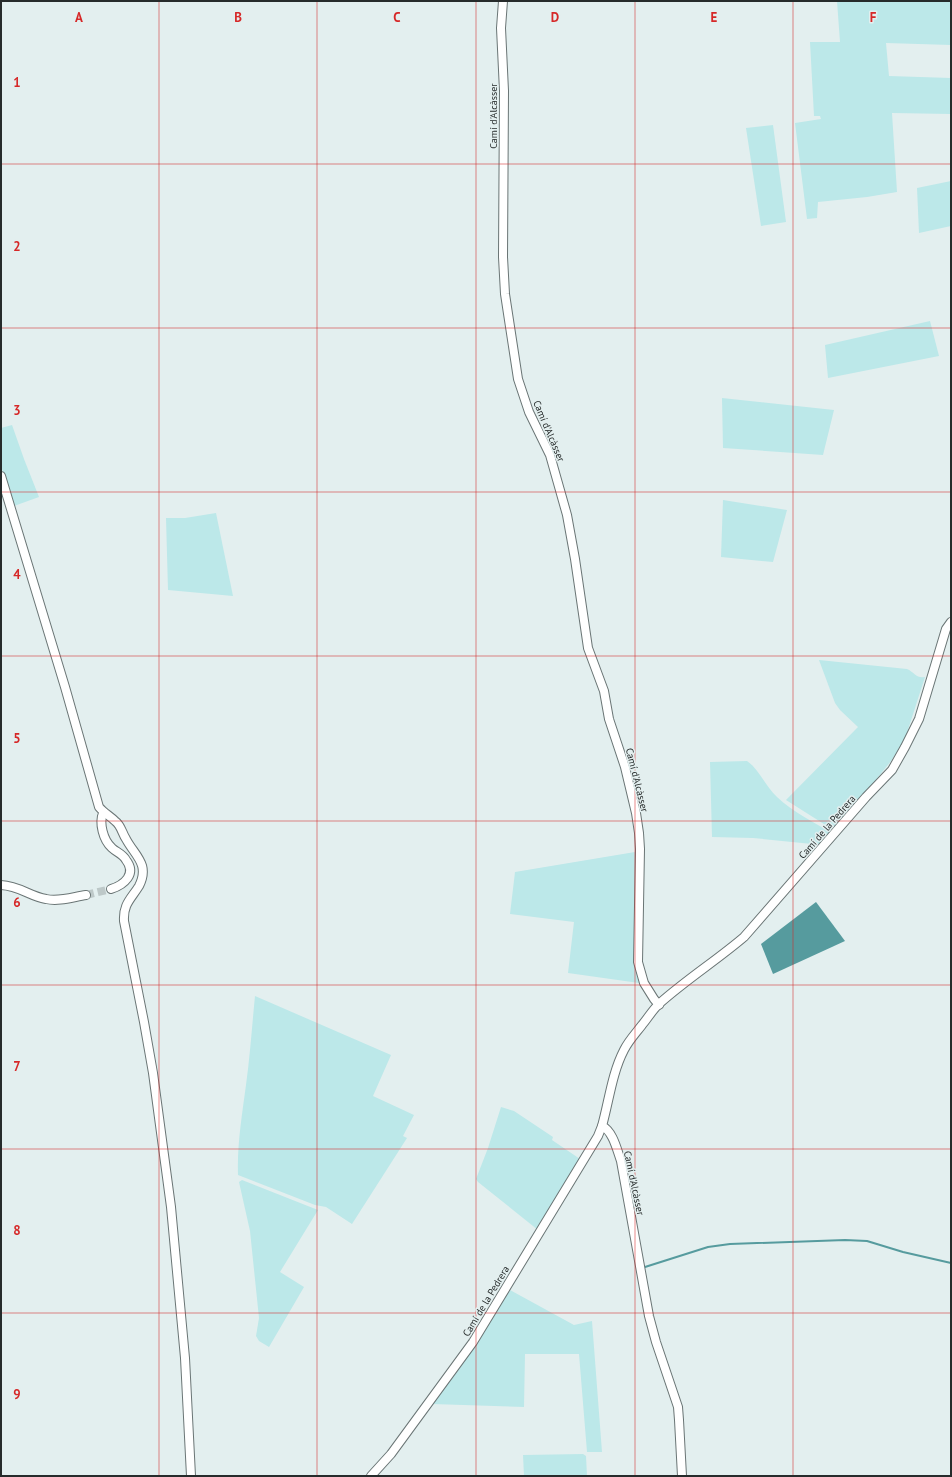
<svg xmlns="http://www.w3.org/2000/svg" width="952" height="1477" font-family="'PT Sans',sans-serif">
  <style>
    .green { fill: #bce8e9 }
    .water { fill: #569b9e }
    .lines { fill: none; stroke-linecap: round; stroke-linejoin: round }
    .stream { stroke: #569b9e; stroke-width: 2 }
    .minor-tunnel { stroke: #bdc8c8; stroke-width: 8; stroke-dasharray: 8 4; stroke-linecap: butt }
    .minor-casing { stroke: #6a7575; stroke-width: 10 }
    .minor { stroke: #fff; stroke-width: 8 }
    .grid { fill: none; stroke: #d62828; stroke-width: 1; stroke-opacity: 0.55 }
    .labels { text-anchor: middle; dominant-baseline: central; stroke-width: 3; stroke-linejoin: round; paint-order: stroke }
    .street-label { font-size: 10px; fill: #262b2b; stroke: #e3efef }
    .grid-label { font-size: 13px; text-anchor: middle; font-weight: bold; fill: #d62828; stroke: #e3efef; stroke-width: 3; stroke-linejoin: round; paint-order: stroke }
  </style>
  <rect width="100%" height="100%" fill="#e3efef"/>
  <g class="green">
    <path d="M837,1H951V45L886,43L889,76L951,78V114L892,113L897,192L867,197L818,202L817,218L807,219L795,123L821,119L820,116H814L810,42H840Z"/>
    <path d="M773,125L786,222L761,226L746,128Z"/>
    <path d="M951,181V226L919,233L917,188Z"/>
    <path d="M930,321L939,356L828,378L825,345Z"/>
    <path d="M722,398L834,410L823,455L723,448Z"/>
    <path d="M12,425L24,459L39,497L14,506L1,466V428Z"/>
    <path d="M723,500L787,510L773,562L721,557Z"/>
    <path d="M216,513L233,596L168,590L166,518H185Z"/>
    <path d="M819,660L907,669C914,672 917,679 925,677L905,739L891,761L835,831L786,800L858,727L840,710L835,703Z"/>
    <path d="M747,761C759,769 766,787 777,797C793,812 814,822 833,834L822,845L753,838L712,837L710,762Z"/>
    <path d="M635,852L636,918L634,919C634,940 633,962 639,983L568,973L574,922L510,914L515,872Z"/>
    <path d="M255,996L391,1055L373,1096L414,1115L403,1136L407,1138L352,1224L326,1207L315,1205L238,1175C237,1145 242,1115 246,1085C250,1056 252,1026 255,996Z"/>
    <path d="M501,1107L514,1111L553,1137L552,1140L580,1159L538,1230L478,1182L476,1179L488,1148Z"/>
    <path d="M242,1180L318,1210L280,1272L304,1287L269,1347L259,1341L256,1336L259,1318L250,1231L239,1182Z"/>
    <path d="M510,1290L574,1325L592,1321L602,1452H587L579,1354H525L524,1407L432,1404L486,1328Z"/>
    <path d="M583,1454L586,1456L587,1476H524L523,1455Z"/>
  </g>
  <path class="water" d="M816,902L845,941L773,974L761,944Z"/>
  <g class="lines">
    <path class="stream" d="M645,1267L708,1247L730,1244L845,1240L867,1241L903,1252L951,1263"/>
    <path class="minor-tunnel" d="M86,895L111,889"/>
    <defs>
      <g id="minor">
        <path d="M503,1L501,28L504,91L503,257L505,294L518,379L529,412L550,455L567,515L575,559L588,648L604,691L609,719L625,767L636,813L639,833L640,849L638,962L644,983L654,999L659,1005"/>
        <path d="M1,476L65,687L99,807C104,813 110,816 115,821C121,825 122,833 126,839C135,856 150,864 139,886C131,899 123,904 124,921L144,1022L153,1073L171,1207L185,1358L191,1476"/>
        <path d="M103,813C99,823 103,840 112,848C116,852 123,854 126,860C137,874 124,885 111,889"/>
        <path d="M1,885C20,886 29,896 46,899C59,902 73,897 86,895"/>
        <path d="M371,1476L391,1454L473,1342L598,1136L602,1126"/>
        <path d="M682,1476L679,1420L678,1407L656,1342L649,1316L621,1161C617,1150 613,1131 602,1126C609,1101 612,1073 624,1050C629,1040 636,1033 642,1025C648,1018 653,1009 660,1003C687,979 717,960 744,937L866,797L892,770L905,747L919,719L946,629L951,622"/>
      </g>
    </defs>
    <use href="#minor" class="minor-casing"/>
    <use href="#minor" class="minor"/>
  </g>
  <path class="grid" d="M159,1V1476M317,1V1476M476,1V1476M635,1V1476M793,1V1476M1,164H951M1,328H951M1,492H951M1,656H951M1,821H951M1,985H951M1,1149H951M1,1313H951"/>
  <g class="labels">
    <g class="street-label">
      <text transform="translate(493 116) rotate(-90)">Camí d'Alcàsser</text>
      <text transform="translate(549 431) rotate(67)">Camí d'Alcàsser</text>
      <text transform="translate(637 780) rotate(76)">Camí d'Alcàsser</text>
      <text transform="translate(827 827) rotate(-49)">Camí de la Pedrera</text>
      <text transform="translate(634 1183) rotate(78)">Camí d'Alcàsser</text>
      <text transform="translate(486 1301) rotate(-59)">Camí de la Pedrera</text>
    </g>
  </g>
  <g class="grid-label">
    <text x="79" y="22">A</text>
    <text x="238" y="22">B</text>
    <text x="397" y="22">C</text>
    <text x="555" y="22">D</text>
    <text x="714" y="22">E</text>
    <text x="873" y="22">F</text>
    <text x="17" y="87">1</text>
    <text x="17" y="251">2</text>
    <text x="17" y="415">3</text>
    <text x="17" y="579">4</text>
    <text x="17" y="743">5</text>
    <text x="17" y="907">6</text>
    <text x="17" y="1071">7</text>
    <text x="17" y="1235">8</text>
    <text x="17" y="1399">9</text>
  </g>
  <rect width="952" height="1477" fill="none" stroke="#262b2b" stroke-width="4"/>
</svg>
